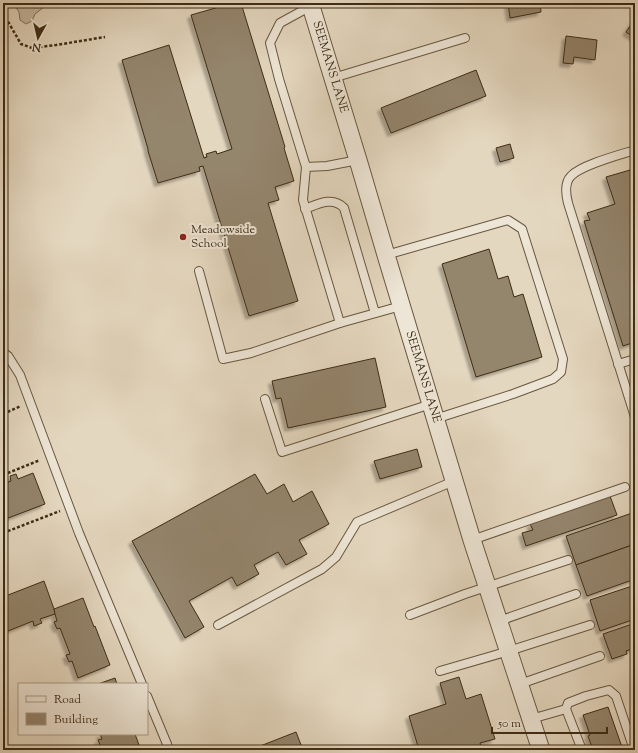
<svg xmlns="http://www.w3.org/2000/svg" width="638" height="753" font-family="'Sorts Mill Goudy',serif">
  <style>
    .green { fill: #c8baa2; stroke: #83735b }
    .building { fill: #94856d; stroke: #3e2c14; filter: url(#shadow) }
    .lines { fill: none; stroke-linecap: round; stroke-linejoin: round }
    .lane-casing { stroke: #68573f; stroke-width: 10 }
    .street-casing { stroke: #68573f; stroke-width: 19 }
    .path { stroke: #3e2c14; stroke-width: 2.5; stroke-dasharray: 3 2; stroke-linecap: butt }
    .lane { stroke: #ede5d5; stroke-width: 8 }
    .street { stroke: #ede5d5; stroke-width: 17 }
    .poi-dot { fill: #8f2418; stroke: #ede5d5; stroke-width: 1.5 }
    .labels { text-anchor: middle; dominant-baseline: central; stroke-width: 4; stroke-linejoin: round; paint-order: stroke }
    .street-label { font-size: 12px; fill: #3e2c14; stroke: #ede5d5 }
    .poi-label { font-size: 12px; fill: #3e2c14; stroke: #ede5d5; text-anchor: start }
  </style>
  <defs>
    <filter id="shadow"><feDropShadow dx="-3.5" dy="3.5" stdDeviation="1" flood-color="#0004"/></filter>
  </defs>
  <rect width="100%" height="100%" fill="#e4d7bf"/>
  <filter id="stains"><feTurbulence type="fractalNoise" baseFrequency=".005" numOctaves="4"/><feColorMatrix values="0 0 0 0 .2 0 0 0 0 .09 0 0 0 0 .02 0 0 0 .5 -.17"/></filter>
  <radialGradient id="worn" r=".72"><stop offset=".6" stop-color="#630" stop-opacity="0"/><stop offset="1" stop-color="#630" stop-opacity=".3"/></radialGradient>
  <path class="green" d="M13,3H49L35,14L32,21L26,24L20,20L19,12Z"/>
  <g class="building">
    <path d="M233,3H241L285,147L284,148L294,181L275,187L279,200L268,203L298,301L249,316L203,166L199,167L200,171L158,183L148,151V149L122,60L169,45L204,158L207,157L206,154L216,151L217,154L232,149L191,15Z"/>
    <path d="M435,3H467V4Z"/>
    <path d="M508,3H540L541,12L510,18Z"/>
    <path d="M635,19V38L626,32Z"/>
    <path d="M566,36L597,40L595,60L574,57L573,64L563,63Z"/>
    <path d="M476,70L486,96L391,133L381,108Z"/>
    <path d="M510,144L514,158L500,162L496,148Z"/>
    <path d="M630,170L635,187V342L623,346L584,221L590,220L587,213L615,204L606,177Z"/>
    <path d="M489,249L498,279L508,276L514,297L523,294L542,357L476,377L442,264Z"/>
    <path d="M375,358L386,407L288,428L281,398L276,399L272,381Z"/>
    <path d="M3,390L8,402L3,405Z"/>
    <path d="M417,449L422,467L380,479L374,461Z"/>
    <path d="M33,473L45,504L3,520V484L11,481L10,476L16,474L18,479Z"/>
    <path d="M255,474L267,494L284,484L293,502L312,491L329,524L299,540L307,554L286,565L278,552L254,565L259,574L237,586L232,577L189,601L204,627L185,638L132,541Z"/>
    <path d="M610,496L617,515L526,546L522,533L533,530L530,524Z"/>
    <path d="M635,512V544L576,565L566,536Z"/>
    <path d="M635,544V579L587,596L576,565Z"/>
    <path d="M44,581L54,609L55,614L40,619L42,623L34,626L33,621L3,633V597Z"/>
    <path d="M635,585V619L600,631L590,600Z"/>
    <path d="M83,598L94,627L95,626L110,665L78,678L72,661L69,662L66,655L70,654L60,628L57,629L54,622L57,621L55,614L54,609Z"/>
    <path d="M635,623V648L626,651L627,654L612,659L603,634Z"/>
    <path d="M459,677L466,699L481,694L495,739L480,743L482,750H419L409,716L446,704L440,683Z"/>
    <path d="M115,678L117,684H98Z"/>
    <path d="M608,707L623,750H593L588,736L590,735L583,715Z"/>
    <path d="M296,732L303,750H250Z"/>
    <path d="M100,734H135L139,745L125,750H106L104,745L101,747L98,740L102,739Z"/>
  </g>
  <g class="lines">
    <defs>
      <g id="lane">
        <path d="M311,6L280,23L270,43L279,79L306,167L327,166L358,160"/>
        <path d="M333,78L465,38"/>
        <path d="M635,150C619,155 581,165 571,176C564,183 566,195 568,203L635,417"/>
        <path d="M306,167L303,200L340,323"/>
        <path d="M305,209C318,204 333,196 344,208L375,313"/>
        <path d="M386,255L508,220L522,229L563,359L561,372L553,379L513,394L435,419"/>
        <path d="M199,271L223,359L251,353L340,323L401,306"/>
        <path d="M3,352L8,356L20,375L79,533L142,684"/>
        <path d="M618,364L635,359"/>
        <path d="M265,399L282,452L431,404"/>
        <path d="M472,540L625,487"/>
        <path d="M410,615L465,594L568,560"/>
        <path d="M499,621L576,594"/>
        <path d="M218,625L322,569L336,557L357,522L454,481"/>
        <path d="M440,671L509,651L590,625"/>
        <path d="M520,684L600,656"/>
        <path d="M147,696L167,744L168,750"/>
        <path d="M531,719L566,709"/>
        <path d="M582,750L566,709L568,703L586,696L609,690L616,696L634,750"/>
      </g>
      <path id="street" d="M310,3L358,160L386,255L472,540L541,750"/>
    </defs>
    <use href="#lane" class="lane-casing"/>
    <use href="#street" class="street-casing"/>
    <g class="path">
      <path d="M3,13L21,44L32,48L56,45L105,37"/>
      <path d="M3,414L21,406"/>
      <path d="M3,475L40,460"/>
      <path d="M3,533L60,511"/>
    </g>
    <use href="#lane" class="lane"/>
    <use href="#street" class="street"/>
  </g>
  <circle class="poi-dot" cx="183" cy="237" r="4"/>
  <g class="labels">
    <g class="street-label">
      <text transform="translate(330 67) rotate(73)">SEEMANS LANE</text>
      <text transform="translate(423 377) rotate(73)">SEEMANS LANE</text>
    </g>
    <g class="poi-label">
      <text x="191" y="230">Meadowside<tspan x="191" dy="14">School</tspan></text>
    </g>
  </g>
  <rect width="638" height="753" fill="none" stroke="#e4d7bf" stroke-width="16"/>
  <rect x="4" y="4" width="630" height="745" fill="none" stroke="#3e2c14" stroke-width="2"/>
  <rect x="8" y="8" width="622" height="737" fill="none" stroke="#3e2c14"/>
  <rect x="18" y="683" width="130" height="52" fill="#ede5d5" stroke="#a79b88"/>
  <rect x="26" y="696" width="20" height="6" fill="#ede5d5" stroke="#a79b88"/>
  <text x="54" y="703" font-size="12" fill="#3e2c14">Road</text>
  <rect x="26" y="713" width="20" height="12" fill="#94856d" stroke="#a79b88"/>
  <text x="54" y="723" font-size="12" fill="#3e2c14">Building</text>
  <g transform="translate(38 38) rotate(188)" stroke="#ede5d5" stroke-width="3" paint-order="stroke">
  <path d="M0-3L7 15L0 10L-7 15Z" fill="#3e2c14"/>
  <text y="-6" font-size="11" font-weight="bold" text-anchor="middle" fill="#3e2c14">N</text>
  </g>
  <path d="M492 727v6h115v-6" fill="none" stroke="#3e2c14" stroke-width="2"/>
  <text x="498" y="727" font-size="12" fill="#3e2c14" stroke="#ede5d5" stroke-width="3" paint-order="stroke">50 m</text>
  <rect width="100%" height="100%" filter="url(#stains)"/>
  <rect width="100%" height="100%" fill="url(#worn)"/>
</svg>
